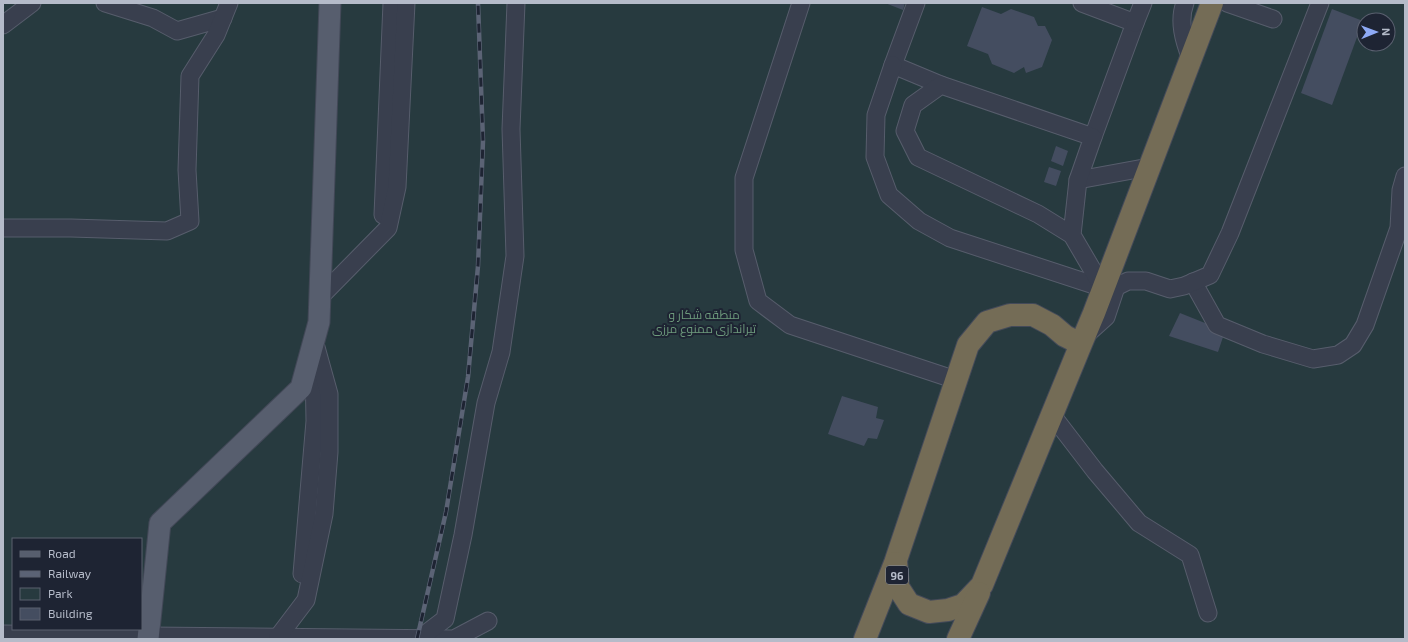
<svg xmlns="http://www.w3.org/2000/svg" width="1408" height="642" font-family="'Exo 2',Cairo,sans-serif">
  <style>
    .green { fill: #273a3f; fill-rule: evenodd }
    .building { fill: #444d60 }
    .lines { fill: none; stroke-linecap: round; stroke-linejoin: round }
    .minor-casing { stroke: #575d6c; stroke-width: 19 }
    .major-casing { stroke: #424857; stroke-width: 23 }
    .highway-casing { stroke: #444a59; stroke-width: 24 }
    .minor { stroke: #393f4e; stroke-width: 17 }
    .major { stroke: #575e6e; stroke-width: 21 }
    .highway { stroke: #746c56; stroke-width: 22 }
    .rail-casing { stroke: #5b6375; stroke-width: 4.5 }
    .rail { stroke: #1e2433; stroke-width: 3; stroke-dasharray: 9; stroke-linecap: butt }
    .labels { text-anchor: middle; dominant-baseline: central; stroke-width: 4; stroke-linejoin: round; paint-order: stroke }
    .shield { fill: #1e2433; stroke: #888e9c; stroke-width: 1 }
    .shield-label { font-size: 11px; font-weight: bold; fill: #b5bbc9 }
    .park-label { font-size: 12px; fill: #6d9a7c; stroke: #1e2433 }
  </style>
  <rect width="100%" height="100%" fill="#252d3e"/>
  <path class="green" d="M3,3H1405V639H3ZM1364,20H1388V44H1364ZM13,539H141V629H13Z"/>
  <g class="building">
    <path d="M885,3H905L903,10Z"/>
    <path d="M982,7L1001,14L1011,9L1034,17L1038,26H1045L1052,40L1042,67L1026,73L1024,67L1014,73L992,64L988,54L967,46Z"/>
    <path d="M1332,9L1363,21L1332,105L1301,93Z"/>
    <path d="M1056,146L1068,151L1063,166L1051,161Z"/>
    <path d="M1049,167L1061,171L1056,186L1044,182Z"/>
    <path d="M1180,313L1225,331L1218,352L1169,336Z"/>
    <path d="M842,396L878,407L876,418L884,420L877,439L868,438L864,446L828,434Z"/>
  </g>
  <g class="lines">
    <defs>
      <g id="minor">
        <path d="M105,3L153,18L177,31L223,18"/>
        <path d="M801,3L744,178V250L758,301L790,325L956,380"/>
        <path d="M916,3L893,65L941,85"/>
        <path d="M1082,3L1135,23L1093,137"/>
        <path d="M1185,3C1178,21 1184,41 1191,59"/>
        <path d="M1227,3L1273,19"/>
        <path d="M1135,23L1143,3"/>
        <path d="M3,25L32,3"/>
        <path d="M893,65L876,115L875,157L889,195L919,221L950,238L1103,288"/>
        <path d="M1078,180L1149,167"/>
        <path d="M383,215L392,3"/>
        <path d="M3,228H71L167,231L190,221L187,170L190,76L216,35L229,3"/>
        <path d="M1072,235L1078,180L1093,137L941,85L913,105L905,131L918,157L1038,214L1072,235L1103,288"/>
        <path d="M1193,282L1217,325L1263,344L1313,359L1338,355L1353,345L1365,325L1399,228L1401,190L1405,176"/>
        <path d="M320,297L388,228L397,187L406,3"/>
        <path d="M1086,335L1106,317L1116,287L1128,281H1146L1170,289L1184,286L1210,275L1230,233L1320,3"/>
        <path d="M1052,415L1095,471L1139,523L1190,555L1208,613"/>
        <path d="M302,574L315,421L314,365"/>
        <path d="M3,634L148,636L454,639L488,621"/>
        <path d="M278,637L306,600L324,514L329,452V394L314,340"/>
        <path d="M420,638L445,619L463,535L486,403L501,352L515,256L511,129L516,3"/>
      </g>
      <path id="major" d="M148,639L160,523L301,388L319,322L330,3"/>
      <g id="highway">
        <path d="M1081,344L1065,336L1052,325L1033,315H1010L987,322L968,345L896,560L898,587L909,604L929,612L948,610L963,605L982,585L1081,344L1094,313L1212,3"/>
        <path d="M865,639L895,563"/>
        <path d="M958,639L979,593"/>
      </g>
    </defs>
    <use href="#minor" class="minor-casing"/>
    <use href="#major" class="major-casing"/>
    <use href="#highway" class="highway-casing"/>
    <use href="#minor" class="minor"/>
    <use href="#major" class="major"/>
    <use href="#highway" class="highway"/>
    <defs>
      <path id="rail" d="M417,639L446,512L468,377L478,266L483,141L478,3"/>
    </defs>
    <use href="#rail" class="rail-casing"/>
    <use href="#rail" class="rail"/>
  </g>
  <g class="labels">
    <rect class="shield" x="886" y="566" width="22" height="18" rx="3"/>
    <g class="shield-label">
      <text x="897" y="575">96</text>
    </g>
    <g class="park-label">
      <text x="704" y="314">منطقه شکار و<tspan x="704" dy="14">تیراندازی ممنوع مرزی</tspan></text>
    </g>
  </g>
  <rect width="1408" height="642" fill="none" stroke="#b5bbc9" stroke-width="8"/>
  <rect x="12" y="538" width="130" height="92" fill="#1e2433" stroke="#5a606f"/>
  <rect x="20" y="551" width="20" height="6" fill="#575e6e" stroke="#5a606f"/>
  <text x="48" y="558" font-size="12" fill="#b5bbc9">Road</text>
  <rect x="20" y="571" width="20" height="6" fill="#5b6375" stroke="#5a606f"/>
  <text x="48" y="578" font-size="12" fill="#b5bbc9">Railway</text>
  <rect x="20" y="588" width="20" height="12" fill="#273a3f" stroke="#5a606f"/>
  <text x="48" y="598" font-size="12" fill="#b5bbc9">Park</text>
  <rect x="20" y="608" width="20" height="12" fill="#444d60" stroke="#5a606f"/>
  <text x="48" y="618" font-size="12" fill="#b5bbc9">Building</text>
  <g transform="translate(1376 32) rotate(89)"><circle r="19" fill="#1e2433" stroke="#5a606f"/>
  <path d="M0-3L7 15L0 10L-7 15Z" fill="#8eaaf6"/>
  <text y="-6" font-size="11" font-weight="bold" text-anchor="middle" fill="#b5bbc9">N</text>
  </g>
</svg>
